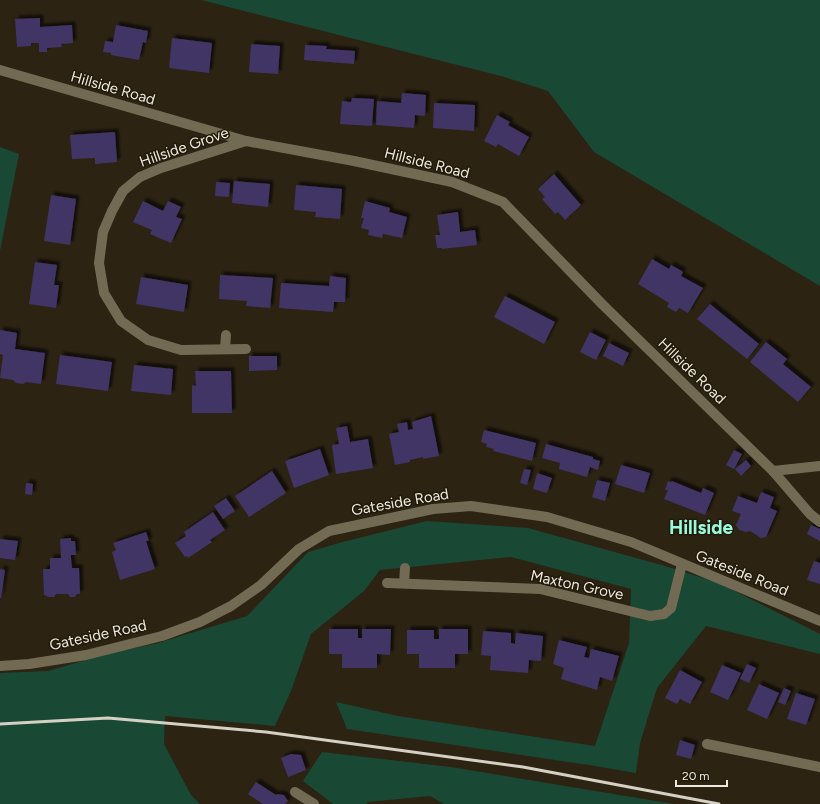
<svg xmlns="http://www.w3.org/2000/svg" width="820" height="804" font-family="Figtree,sans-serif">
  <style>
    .green { fill: #194835 }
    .building { fill: #403565; filter: url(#shadow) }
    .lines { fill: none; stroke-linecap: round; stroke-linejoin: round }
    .street { stroke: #736a53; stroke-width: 10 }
    .rail { stroke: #d5d0c4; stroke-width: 3 }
    .labels { text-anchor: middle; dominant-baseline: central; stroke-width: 3; stroke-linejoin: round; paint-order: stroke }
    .street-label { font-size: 15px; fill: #eee9de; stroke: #221a0a }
    .district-label { font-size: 19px; font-weight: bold; fill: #9afadd; stroke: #221a0a }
  </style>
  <defs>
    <filter id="shadow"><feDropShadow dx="3.5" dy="-3.5" stdDeviation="1" flood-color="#0009"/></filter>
  </defs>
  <rect width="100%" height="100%" fill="#2c2313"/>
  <g class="green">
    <path d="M201,0H820V286L594,152L548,91L501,76Z"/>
    <path d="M0,147L19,154L0,251Z"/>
    <path d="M427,521L528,528L665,566L719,583L820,634V654L706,626L657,688L640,743L636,773L595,766L347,729L336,702L398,716L595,746L629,643L631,589L511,557L380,570L364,591L311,634L291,691L275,726L165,716L164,744L191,795L200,804H0V673L48,671L103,655L158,643L247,616L308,552L339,543Z"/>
    <path d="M322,752L451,767L674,804H444L430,796L368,802L366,804H333L303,781Z"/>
  </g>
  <g class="building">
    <path d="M40,18V27L72,25L73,43L61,44L62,47L47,48V52H39V43H31V46L17,47L15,19Z"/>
    <path d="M116,25L148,31L146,43L143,42L139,60L111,55V53L103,52L105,41L113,42Z"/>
    <path d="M172,38L212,43L209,73L169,68Z"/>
    <path d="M251,44L280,46L278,74L249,72Z"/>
    <path d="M305,45L327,46L326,49L355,51L354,64L304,60Z"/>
    <path d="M402,93L426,95L425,116L415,115L414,128L376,125L377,101L401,103Z"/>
    <path d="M352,98L374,99L372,126L340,124L342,101L351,102Z"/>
    <path d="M434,103L475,105L474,131L433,128Z"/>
    <path d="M497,115L510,122L508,125L529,137L519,156L498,144L496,147L484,141Z"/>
    <path d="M115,132L117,162L95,164V158L72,159L70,135Z"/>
    <path d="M554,174L581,205L565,220L558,212L555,214L542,199L545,197L538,189Z"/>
    <path d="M234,181L270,184L268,207L232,203Z"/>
    <path d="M216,182L230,183L229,197L215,196Z"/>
    <path d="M296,185L342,189L340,219L315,217L316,212L294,210Z"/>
    <path d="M51,195L76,199L70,245L44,241Z"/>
    <path d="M143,201L163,211L168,201L181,207L176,217L182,219L171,243L150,234L152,230L133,222Z"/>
    <path d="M365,201L390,208L389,212L407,217L402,238L383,234L382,238L368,235L369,230L361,228L364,218H361Z"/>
    <path d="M458,212L460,232L475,230L477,245L442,249V248H437L435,235H440L437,215Z"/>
    <path d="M652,259L669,269L671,265L680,270L683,272L681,276L703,288L688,313L679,308L676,312L667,307L669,303L638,284Z"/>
    <path d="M35,262L57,265L54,285H59L56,308L29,304Z"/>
    <path d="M220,275L273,278L270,308L246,306L247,301L219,299Z"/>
    <path d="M330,276L346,278L345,302H334L333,312L279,308L281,283L329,286Z"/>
    <path d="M141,277L188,285L184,312L136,304Z"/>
    <path d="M505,296L555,322L544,344L494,317Z"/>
    <path d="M710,304L759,344L747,359L697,319Z"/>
    <path d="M0,330L17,333L15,349L45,353L41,384L26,382L23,384L16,383L13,380L0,378L3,355L0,354Z"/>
    <path d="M590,332L606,340L596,360L580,352Z"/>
    <path d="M766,342L787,359L783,364L811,387L798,402L750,362Z"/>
    <path d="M609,343L629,353L623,366L603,356Z"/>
    <path d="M60,355L112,362L108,391L56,384Z"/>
    <path d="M249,356H277V370L249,371Z"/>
    <path d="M134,365L173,369L171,395L131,391Z"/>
    <path d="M195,371H231L232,413H192V385L196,386Z"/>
    <path d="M431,416L439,456L423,459V457L410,460V462L395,465L389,434L399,432L397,424L407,422L408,430L413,429L412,422Z"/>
    <path d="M347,426L350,442L368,439L373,468L336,474L332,445L339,444L336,428Z"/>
    <path d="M484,430L536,443L532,461L493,451L494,449L486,447L487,444L481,442Z"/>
    <path d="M546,444L593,457V459L600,461L598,470L590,467L587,477L559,469L560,463L542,458Z"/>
    <path d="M320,449L329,475L294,488L285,461Z"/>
    <path d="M734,450L742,454L734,469L726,465Z"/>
    <path d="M746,460L751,466L741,476L735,469Z"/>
    <path d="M621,465L650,473L644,493L615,484Z"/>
    <path d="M524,469L531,470L527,485L520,483Z"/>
    <path d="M272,471L286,493L249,517L235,496Z"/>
    <path d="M537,473L552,478L547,493L533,489Z"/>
    <path d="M597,480L610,483L605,501L592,497Z"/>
    <path d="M668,481L671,482L672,481L701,493L703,488L714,493L705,515L664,499L668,490H665Z"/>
    <path d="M26,483L33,484L32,495L25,494Z"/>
    <path d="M761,492L774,497L770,508L777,511L766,537L761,538L750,531L746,532L739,530L736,525L741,514L732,511L738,496L757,503Z"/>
    <path d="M226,498L235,511L223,519L214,506Z"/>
    <path d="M213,512L225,530L210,540L212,542L188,558L187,556L185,557L175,543L186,536L184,532Z"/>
    <path d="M811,525L820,529V541L807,534Z"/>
    <path d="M146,532L149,541H146L155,569L120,580L112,552L116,550L113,543Z"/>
    <path d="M71,538V541H75L76,555H71V558L72,568H79L80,594H77L75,597H70L68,594H56L54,597H49L44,595L43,569H50V558H61L60,539Z"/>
    <path d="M0,539L18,541L15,560L0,558Z"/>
    <path d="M814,561L820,563V584L807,580Z"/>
    <path d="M0,569L5,570L1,598H0Z"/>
    <path d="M329,629H358V638H362V629H391L390,655L377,654V668H342V654H329Z"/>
    <path d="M439,629H468V654H455V668H419V654H407V630H434V639H439Z"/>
    <path d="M483,631L511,633V643L515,644L516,633L543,636L541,661L529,660L528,673L490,670L491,656L481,655Z"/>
    <path d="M559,640L587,647L584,657L589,658L591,649L619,656L612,681L600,677L597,690L561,679L564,668L553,664Z"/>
    <path d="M747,664L756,668L749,683L740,679Z"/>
    <path d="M722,665L741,673L728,700L710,692Z"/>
    <path d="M680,670L702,682L690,704L680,699L677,704L665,698Z"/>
    <path d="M759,684L779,693L767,719L747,710Z"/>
    <path d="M784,688L791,691L785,705L778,702Z"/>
    <path d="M796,693L815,699L806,725L787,719Z"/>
    <path d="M680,740L695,745L691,759L676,755Z"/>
    <path d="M291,754L301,755L306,770L288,777L281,758Z"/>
    <path d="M256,782L276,795L277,794L284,795L288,801L285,804H263L248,794Z"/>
  </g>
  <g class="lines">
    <g class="street">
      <path d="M0,70L246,141L354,161L452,182L503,202L603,305L773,471L810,514L820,522"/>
      <path d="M225,349L226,335"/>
      <path d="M246,349L181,350L148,340L121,321L104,293L99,263L103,232L112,211L123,191L140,177L161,168L246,141"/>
      <path d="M773,471L820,466"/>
      <path d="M387,583L540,589L650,616L664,614L671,608L682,564"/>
      <path d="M404,583L405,568"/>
      <path d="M0,666L29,664L86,655L162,636L200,622L231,606L261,585L299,549L329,531L433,509L471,506L547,517L631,542L820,621"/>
      <path d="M707,744L820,767"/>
      <path d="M295,792L314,804"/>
    </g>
    <path class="rail" d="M0,724L108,718L266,732L523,767L719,804"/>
  </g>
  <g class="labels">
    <g class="street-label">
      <text transform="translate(113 88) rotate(16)">Hillside Road</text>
      <text transform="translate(184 147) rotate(-19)">Hillside Grove</text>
      <text transform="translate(427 163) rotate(14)">Hillside Road</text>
      <text transform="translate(692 371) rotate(44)">Hillside Road</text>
      <text transform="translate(400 502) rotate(-10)">Gateside Road</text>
      <text transform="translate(742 573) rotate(22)">Gateside Road</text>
      <text transform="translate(577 585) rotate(12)">Maxton Grove</text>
      <text transform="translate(98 635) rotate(-12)">Gateside Road</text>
    </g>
    <g class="district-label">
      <text x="701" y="527">Hillside</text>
    </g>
  </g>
  <path d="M676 780v6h51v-6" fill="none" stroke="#eee9de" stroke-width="2"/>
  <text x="682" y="780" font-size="12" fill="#eee9de" stroke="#221a0a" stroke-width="3" paint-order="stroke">20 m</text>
</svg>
